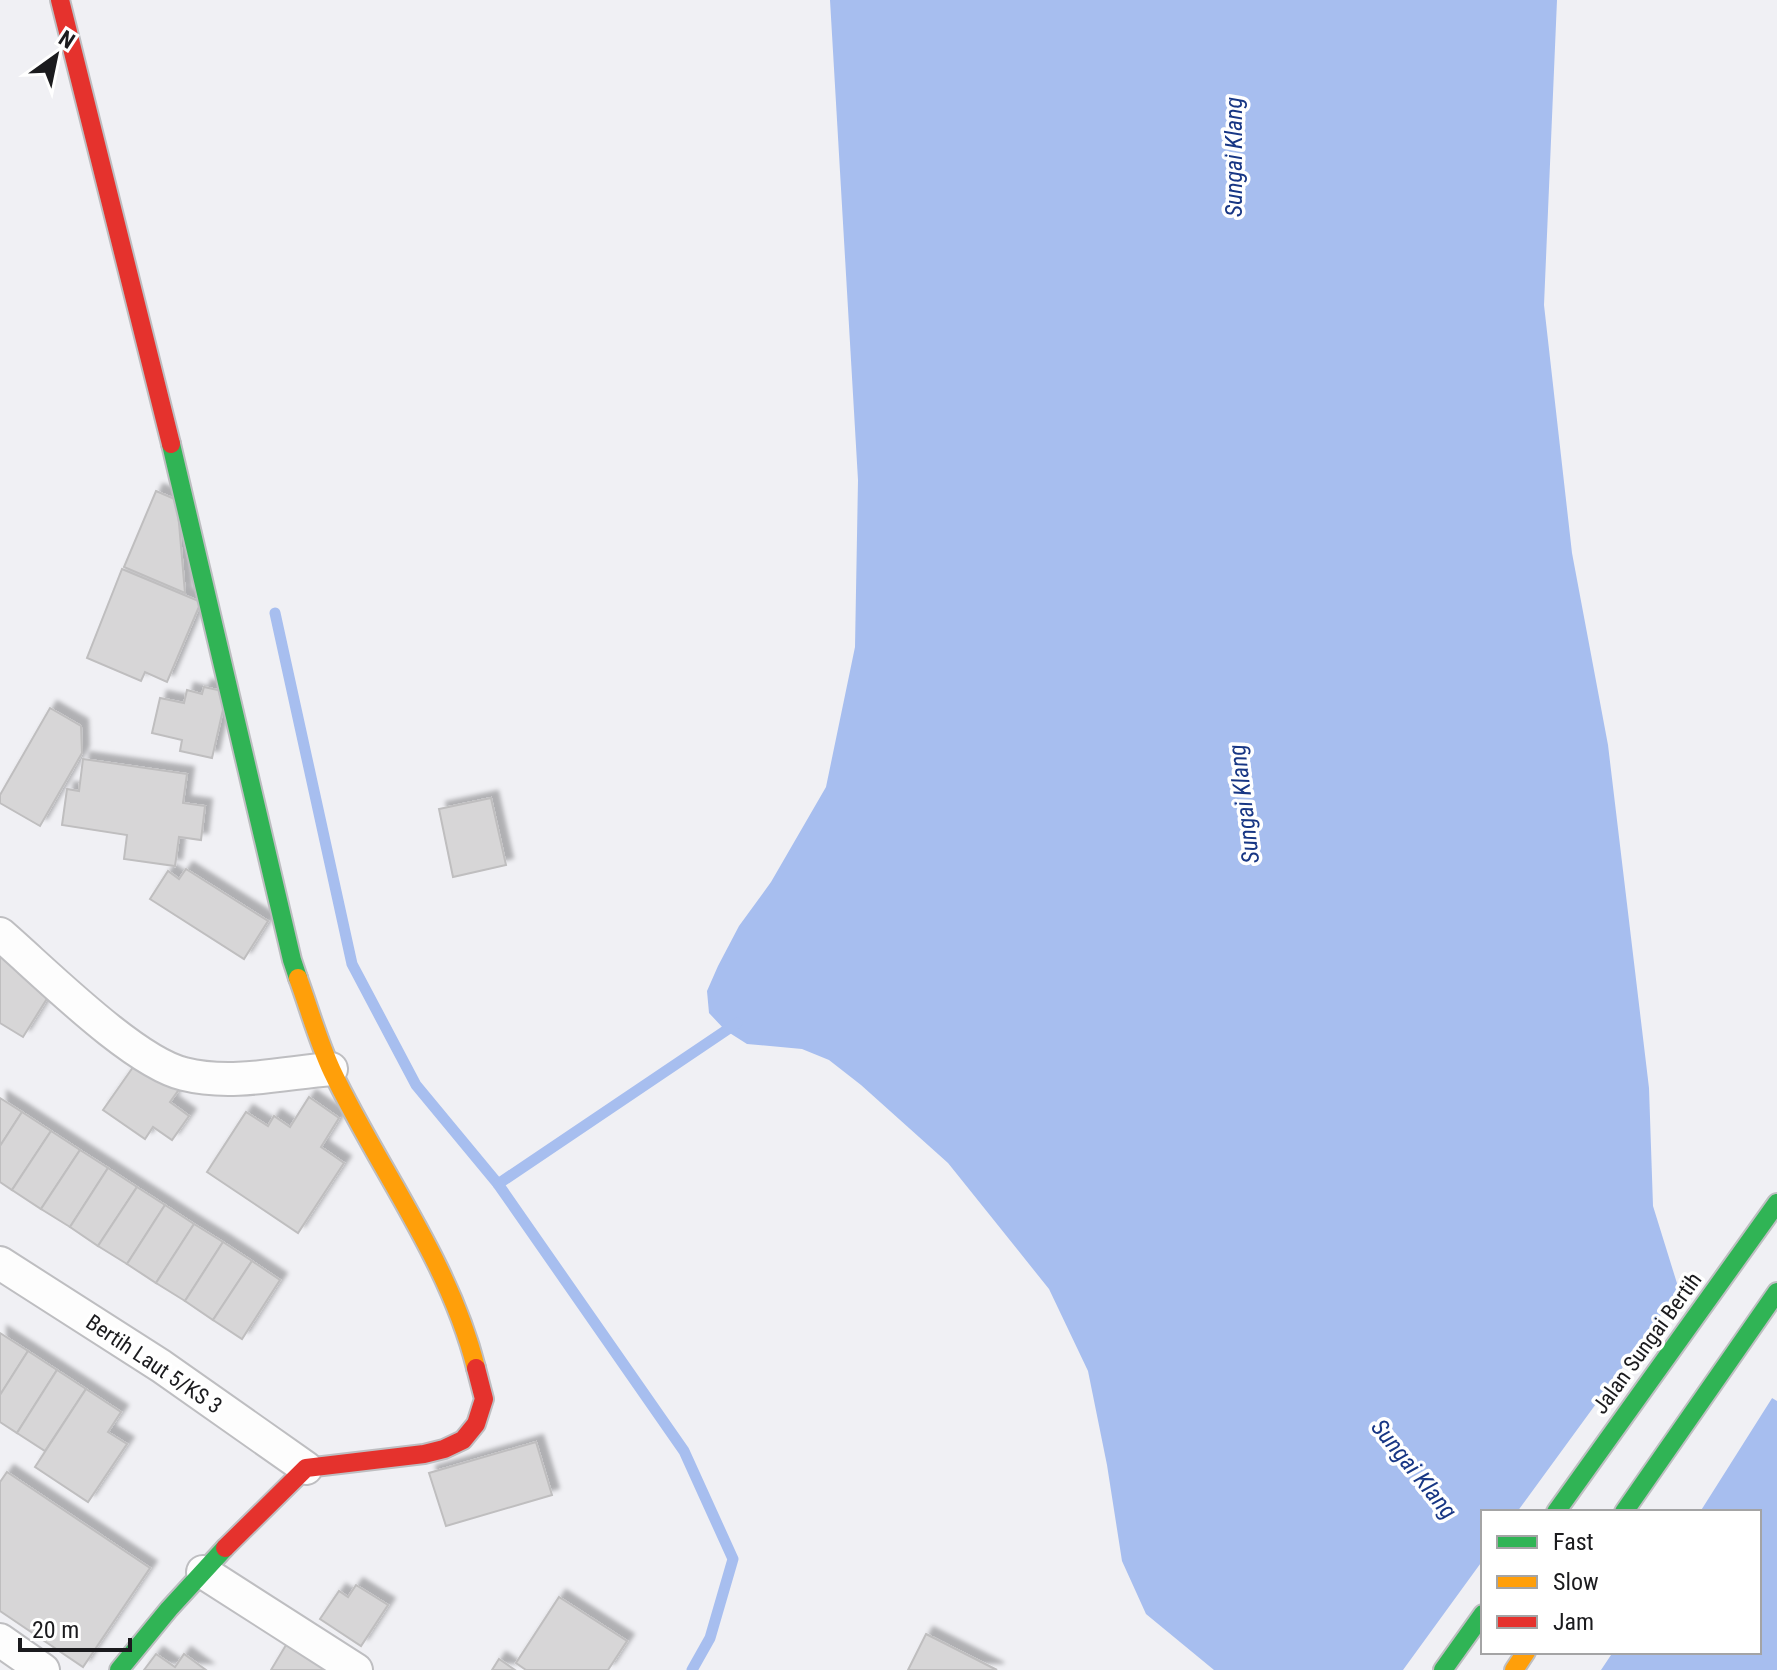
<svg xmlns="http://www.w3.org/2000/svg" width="1777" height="1670" font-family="'Roboto Condensed',sans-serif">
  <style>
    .water { fill: #a7beef; fill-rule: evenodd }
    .pier { fill: #f0f0f4 }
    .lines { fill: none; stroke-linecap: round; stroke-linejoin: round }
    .stream { stroke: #a7beef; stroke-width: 11 }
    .building { fill: #d7d6d7; stroke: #bfbebf; stroke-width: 2; filter: url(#shadow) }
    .street-casing { stroke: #bebec1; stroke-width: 36 }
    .fast-casing { stroke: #bebec1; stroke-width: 22 }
    .slow-casing { stroke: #bebec1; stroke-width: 22 }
    .jam-casing { stroke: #bebec1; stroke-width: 22 }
    .street { stroke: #fdfdfd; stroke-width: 32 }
    .fast { stroke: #30b455; stroke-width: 18 }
    .slow { stroke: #ff9f0a; stroke-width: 18 }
    .jam { stroke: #e5322d; stroke-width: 18 }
    .labels { text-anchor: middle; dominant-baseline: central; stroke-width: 7; stroke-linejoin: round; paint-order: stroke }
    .street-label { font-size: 22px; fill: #1b1b1e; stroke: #fff }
    .water-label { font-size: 24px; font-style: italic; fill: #173684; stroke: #fff }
  </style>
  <defs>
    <filter id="shadow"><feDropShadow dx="7" dy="-7" stdDeviation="2" flood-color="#0004"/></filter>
  </defs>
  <rect width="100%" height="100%" fill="#f0f0f4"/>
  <path class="water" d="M830,0H1557L1544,305L1572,553L1608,745L1649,1088L1653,1206L1680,1293L1762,1392L1777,1401V1670H1214L1146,1614L1122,1561L1107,1465L1088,1371L1049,1289L948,1163L861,1085L829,1060L802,1049L747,1044L725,1030L709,1013L707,991L718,966L739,926L771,882L826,787L855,647L858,480ZM1483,1512H1759V1652H1483Z"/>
  <g class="pier">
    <path d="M1682,1286L1683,1291L1765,1389L1774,1395L1700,1512H1517Z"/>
    <path d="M1483,1560V1652H1613L1601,1670H1403Z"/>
  </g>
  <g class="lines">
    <g class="stream">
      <path d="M275,613L352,964L416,1085L498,1184"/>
      <path d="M692,1670L710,1638L733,1559L684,1451L498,1184L737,1023"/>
    </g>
  </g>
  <g class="building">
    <path d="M156,491L177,500L185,593L124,567Z"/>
    <path d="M122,569L201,602L167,682L145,672L141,681L87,658Z"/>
    <path d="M204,687L227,692L212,758L180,751L182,740L152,733L160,698L184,703L187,690L202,694Z"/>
    <path d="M50,708L81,726L82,753L40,826L0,803V795Z"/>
    <path d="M83,759L187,774L183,803L205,806L201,840L179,837L175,866L124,859L127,835L62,825L67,789L79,791Z"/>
    <path d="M491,798L506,865L453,877L439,809Z"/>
    <path d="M186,869L268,921L244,959L150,899L168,871L179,879Z"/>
    <path d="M0,957L53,989L23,1037L0,1023Z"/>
    <path d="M138,1060L180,1088L170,1102L189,1116L172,1140L153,1127L145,1139L103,1110Z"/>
    <path d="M309,1097L339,1118L321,1147L344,1163L298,1233L207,1172L246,1112L268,1126L274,1116L290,1127Z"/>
    <path d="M0,1098L22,1112L0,1146Z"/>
    <path d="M22,1112L51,1131L12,1190L0,1182V1146Z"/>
    <path d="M51,1131L80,1150L41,1209L12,1190Z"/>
    <path d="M80,1150L108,1168L70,1227L41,1209Z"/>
    <path d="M108,1168L137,1187L98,1246L70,1227Z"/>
    <path d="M137,1187L165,1205L127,1264L98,1246Z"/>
    <path d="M165,1205L194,1224L156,1283L127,1264Z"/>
    <path d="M194,1224L223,1242L185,1301L156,1283Z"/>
    <path d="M223,1242L252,1261L213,1320L185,1301Z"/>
    <path d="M252,1261L280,1280L242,1339L213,1320Z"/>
    <path d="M0,1333L28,1351L0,1395Z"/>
    <path d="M28,1351L57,1370L17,1433L0,1422V1395Z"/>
    <path d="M57,1370L86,1389L45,1451L17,1433Z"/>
    <path d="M86,1389L121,1412L108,1432L127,1444L88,1502L35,1467Z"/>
    <path d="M536,1442L552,1495L446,1526L429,1473Z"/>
    <path d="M7,1472L150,1568L83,1667L0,1611V1482Z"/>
    <path d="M356,1585L388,1605L361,1646L320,1619L339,1591L348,1597Z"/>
    <path d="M559,1597L627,1641L608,1670H526L516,1663Z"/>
    <path d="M926,1634L997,1670H908Z"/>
    <path d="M286,1645L330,1670H271Z"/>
    <path d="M156,1654L175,1667L184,1654L206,1670H144Z"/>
    <path d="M499,1659L515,1670H492Z"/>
  </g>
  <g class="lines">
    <defs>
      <g id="street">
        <path d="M0,934C43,971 133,1062 184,1074C231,1086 284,1073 331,1069"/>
        <path d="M0,1263L161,1366L306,1468"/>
        <path d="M203,1572L356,1670"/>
        <path d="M0,1640L43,1670"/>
      </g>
      <g id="fast">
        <path d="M171,444L292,960L298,978"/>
        <path d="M1556,1512L1777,1203"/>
        <path d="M1624,1512L1777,1292"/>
        <path d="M119,1670L169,1609L225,1548"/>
        <path d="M1443,1670L1483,1614"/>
      </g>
      <g id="slow">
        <path d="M298,978C309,1008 318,1041 332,1071C379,1170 449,1260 476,1368"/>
        <path d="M1514,1670L1526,1652"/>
      </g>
      <g id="jam">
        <path d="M60,0L171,444"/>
        <path d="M225,1548L306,1468L424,1454L444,1449L463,1440L476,1424L484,1399L476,1368"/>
      </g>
    </defs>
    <use href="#street" class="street-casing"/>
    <use href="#fast" class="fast-casing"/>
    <use href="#slow" class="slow-casing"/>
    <use href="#jam" class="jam-casing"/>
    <use href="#street" class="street"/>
    <use href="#fast" class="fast"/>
    <use href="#slow" class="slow"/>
    <use href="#jam" class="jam"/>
  </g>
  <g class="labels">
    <g class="street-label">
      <text transform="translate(1647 1343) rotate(-54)">Jalan Sungai Bertih</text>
      <text transform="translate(154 1364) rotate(34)">Bertih Laut 5/KS 3</text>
    </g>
    <g class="water-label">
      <text transform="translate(1234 157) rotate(-90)">Sungai Klang</text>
      <text transform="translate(1244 804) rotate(-97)">Sungai Klang</text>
      <text transform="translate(1414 1469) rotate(51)">Sungai Klang</text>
    </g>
  </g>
  <rect x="1481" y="1510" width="280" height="144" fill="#ffffff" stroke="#a4a4a5" stroke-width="2"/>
  <rect x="1497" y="1536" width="40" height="12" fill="#30b455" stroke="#a4a4a5" stroke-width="2"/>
  <text x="1553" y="1550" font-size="24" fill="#1b1b1e">Fast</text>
  <rect x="1497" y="1576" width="40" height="12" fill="#ff9f0a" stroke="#a4a4a5" stroke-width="2"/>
  <text x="1553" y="1590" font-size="24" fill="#1b1b1e">Slow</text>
  <rect x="1497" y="1616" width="40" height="12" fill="#e5322d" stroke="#a4a4a5" stroke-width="2"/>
  <text x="1553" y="1630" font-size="24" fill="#1b1b1e">Jam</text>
  <g transform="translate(56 56) rotate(33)" stroke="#ffffff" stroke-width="6" paint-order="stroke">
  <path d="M0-6L14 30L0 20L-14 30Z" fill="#1b1b1e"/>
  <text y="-12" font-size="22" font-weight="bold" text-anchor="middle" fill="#1b1b1e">N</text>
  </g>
  <path d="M20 1638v12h110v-12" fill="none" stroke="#1b1b1e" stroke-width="4"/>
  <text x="32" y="1638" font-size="24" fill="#1b1b1e" stroke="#ffffff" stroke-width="6" paint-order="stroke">20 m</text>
</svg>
